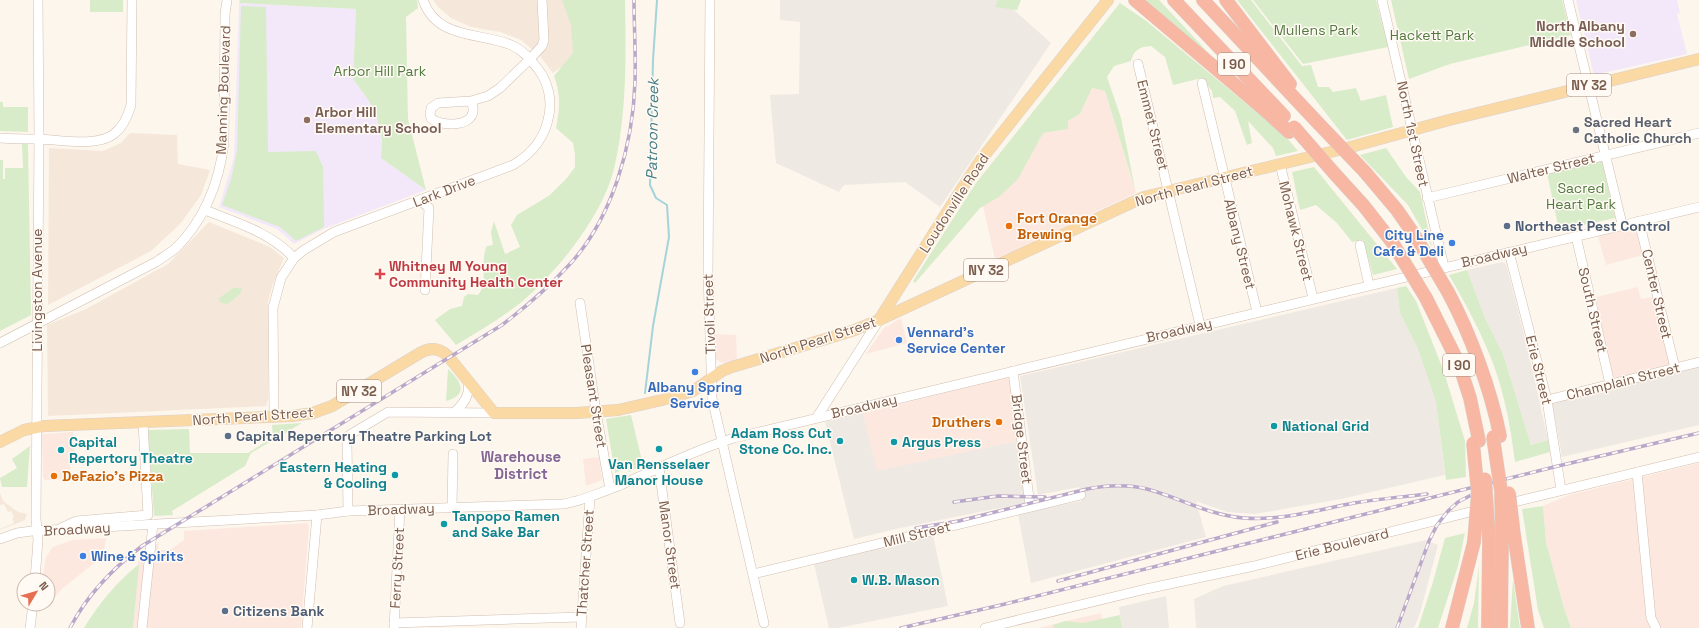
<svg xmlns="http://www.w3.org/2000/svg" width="1699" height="628" font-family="'Space Grotesk',sans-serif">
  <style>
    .residential { fill: #f5e8da }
    .commercial { fill: #fde8e0 }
    .industrial { fill: #efe9e4 }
    .education { fill: #f3e8fa }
    .green { fill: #d8ecc9 }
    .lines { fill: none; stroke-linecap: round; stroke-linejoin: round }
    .stream { stroke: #a5d3da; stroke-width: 2 }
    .minor-casing { stroke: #d1beb0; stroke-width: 10 }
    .major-casing { stroke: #dad1cd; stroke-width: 12 }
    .highway-casing { stroke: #dad1cd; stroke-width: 14 }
    .minor { stroke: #fff; stroke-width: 9 }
    .major { stroke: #fbd9a5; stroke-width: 11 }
    .highway { stroke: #f7b7a3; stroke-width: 13 }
    .rail-casing { stroke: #b9a8c9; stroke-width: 3.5 }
    .rail { stroke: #fffaf3; stroke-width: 2; stroke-dasharray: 6; stroke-linecap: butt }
    .highway-bridge-casing { stroke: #dad1cd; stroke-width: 14; stroke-linecap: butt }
    .highway-bridge { stroke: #f7b7a3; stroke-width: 13 }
    .education-dot { fill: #8d6e63; stroke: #fffaf3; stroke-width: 1.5 }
    .worship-dot { fill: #6b7280; stroke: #fffaf3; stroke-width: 1.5 }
    .food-dot { fill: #e8710a; stroke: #fffaf3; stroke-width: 1.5 }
    .service-dot { fill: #5c6f8a; stroke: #fffaf3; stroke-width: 1.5 }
    .shop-dot { fill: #3f7fe0; stroke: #fffaf3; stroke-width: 1.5 }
    .health-dot { fill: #e0444e; stroke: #fffaf3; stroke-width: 1.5 }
    .culture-dot { fill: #0f9aa8; stroke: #fffaf3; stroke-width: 1.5 }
    .labels { text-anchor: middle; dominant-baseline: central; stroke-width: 3; stroke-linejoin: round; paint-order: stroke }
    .shield { fill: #fffaf3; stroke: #a28b7f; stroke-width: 1 }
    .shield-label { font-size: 13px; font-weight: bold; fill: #7a5c4d }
    .education-label { font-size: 14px; font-weight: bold; fill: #785e54; stroke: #fffaf3; text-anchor: end }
    .park-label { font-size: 14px; fill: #537a41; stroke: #fffaf3 }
    .street-label { font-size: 14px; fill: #7a5c4d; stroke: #fffaf3 }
    .worship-label { font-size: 14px; font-weight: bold; fill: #5b616d; stroke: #fffaf3; text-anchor: start }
    .food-label { font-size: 14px; font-weight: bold; fill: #c56008; stroke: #fffaf3; text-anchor: start }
    .service-label { font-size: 14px; font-weight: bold; fill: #4e5e75; stroke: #fffaf3; text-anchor: start }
    .shop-label { font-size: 14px; font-weight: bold; fill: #366cbe; stroke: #fffaf3; text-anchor: start }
    .health-label { font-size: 14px; font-weight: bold; fill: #be3a42; stroke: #fffaf3; text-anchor: start }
    .culture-label { font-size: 14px; font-weight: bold; fill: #0d838f; stroke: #fffaf3; text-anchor: start }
    .water-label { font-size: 15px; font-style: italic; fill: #437c86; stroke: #fffaf3 }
    .neighbourhood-label { font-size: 15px; font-weight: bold; fill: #846695; stroke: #fffaf3 }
  </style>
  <rect width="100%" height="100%" fill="#fdf6ec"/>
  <g class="residential">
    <path d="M433,0H571L577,56L553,73L540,56L521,40L500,32L471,27L451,18L438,7Z"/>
    <path d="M130,133L177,135L178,164L210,170L201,195L181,223L151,251L48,305L49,148L103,151L121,143Z"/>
    <path d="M209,222L270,247L284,258L273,284L268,301V398L266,406L48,416L47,325L86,309L168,264Z"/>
    <path d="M0,493L3,501L18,512L27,514L25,520L0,530V529L14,523L12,518L14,517L11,511L8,512L4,504L0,505Z"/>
  </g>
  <g class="commercial">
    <path d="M1092,88L1105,91L1136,193L995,259L983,206L999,197L1034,149L1043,133L1068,129V121L1080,114Z"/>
    <path d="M1636,227L1643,255L1606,265L1598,236Z"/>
    <path d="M1638,287L1641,299L1654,297L1670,364L1615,380L1612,378L1596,297Z"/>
    <path d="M901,318L907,343L866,354L884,328Z"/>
    <path d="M714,334L736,335L737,361L725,364L717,360L715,357Z"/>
    <path d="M1009,377L1017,441L877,472L863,413Z"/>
    <path d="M73,432L76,464L70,465V479L45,480L43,477L42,434Z"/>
    <path d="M599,457L602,480L586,486L583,459Z"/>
    <path d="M1699,463V628H1571L1564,608L1546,542L1543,506L1569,495Z"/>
    <path d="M307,523L309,526L301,628H133L139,556L159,542L158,550H170L184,540V531Z"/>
    <path d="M106,538L103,556L63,588L50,602L48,601V580H43V575L46,557L53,547L72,540Z"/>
    <path d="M1101,613L1104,628H1039L1066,621Z"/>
  </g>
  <g class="industrial">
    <path d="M780,0H1017L1014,10L1051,43L940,207L905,182L844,185L839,192L776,163L770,95L799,94L800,22L780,20Z"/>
    <path d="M1502,262L1506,264L1527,346L1548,440L1531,445L1503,354L1485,318L1467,270Z"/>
    <path d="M1397,288L1400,313L1418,349L1436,402L1445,475L1341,499L1255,514L1227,512L1196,501L1206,537L1031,583L1018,514L1082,501L1079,487L1038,495L1020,376Z"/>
    <path d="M1699,367V425L1562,457L1552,401Z"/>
    <path d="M863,413L877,471L1017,441L1025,503L900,528L854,539L825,422Z"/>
    <path d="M933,535L948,606L838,628H829L814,564Z"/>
    <path d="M1426,540L1438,545L1420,613L1414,628H1196L1194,599L1223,586Z"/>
    <path d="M1166,596L1169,628H1122L1119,607Z"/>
  </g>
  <g class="education">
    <path d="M1576,0H1677L1680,13L1677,14L1687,54L1594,75Z"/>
    <path d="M239,3L356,9L353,79L369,101L376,114L382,139L381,158L426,190L323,229L294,244L277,229L219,207L234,157Z"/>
  </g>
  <g class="green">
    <rect x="90" y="0" width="33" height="12"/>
    <path d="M240,0H417L418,8L406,17L408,119L426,190L381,158L382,139L376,114L369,101L353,79L356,9L239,3Z"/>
    <path d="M562,0H625C626,56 627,114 614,169C602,216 560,268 524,300C503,317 479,331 456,345L435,320L450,309L462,306L464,297L468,294L478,295C489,283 479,261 487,246L493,245L491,232L494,221L505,254L520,247L511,225L517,215L550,195L567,178L575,167V154L573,143L556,128C560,108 561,95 554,76L573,53L571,25Z"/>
    <path d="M998,0H1021L1017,10L995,7Z"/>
    <path d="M1143,0H1159L1217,62Z"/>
    <path d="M1237,0H1251L1302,66L1311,65L1318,87H1329L1333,92L1356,88L1361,101L1386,95L1393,127L1347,140Z"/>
    <path d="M1253,0H1376L1388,47L1303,64Z"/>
    <path d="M1391,0H1562L1571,35L1450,64L1409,79Z"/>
    <path d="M1120,3L1145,20L1248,105L1280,130L1298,151L1276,156L1273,148L1248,121L1252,143L1247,145L1235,111L1220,97L1213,98L1212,91L1202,78L1173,85L1165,57L1151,46C1140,47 1134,49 1131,61L1114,66L1107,77L1121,118L1135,189L1105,91L1092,88L1080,114L1068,121V129L1043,133L1018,179L999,197L980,208L915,283L913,281L976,183Z"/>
    <path d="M241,6L266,7L268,152L316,151L323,167L324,227L296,241L280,227L222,205L231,179L237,151Z"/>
    <path d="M0,102H3V107H28V132L0,131Z"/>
    <path d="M22,144H28L31,315L0,331V160H3V179H5V168H23Z"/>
    <path d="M1386,148L1406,177L1420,192L1432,247L1408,205L1360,155Z"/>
    <path d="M1602,161L1615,218L1559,230L1547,173Z"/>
    <path d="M1314,167L1397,269L1373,275L1363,240L1352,242L1337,223L1316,205L1300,210L1292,172Z"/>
    <path d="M1467,270L1485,318L1503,354L1531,445L1548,440L1550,452L1515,462C1511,430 1505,396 1494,366C1482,334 1466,304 1449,275Z"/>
    <path d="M1406,286L1416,301L1444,372L1465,441L1466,477L1446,480L1436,402L1418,349L1400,313L1397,288Z"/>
    <path d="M233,288H242L240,294L228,304L221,303L218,299Z"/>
    <path d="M448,369C461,381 469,395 446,401Z"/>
    <path d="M631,415L643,465L629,472L627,468L615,473L606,419Z"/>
    <path d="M302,423L251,453L245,466L172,511L173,515L154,516L148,430L189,429L190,453H248L273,437L272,425Z"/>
    <path d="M30,446L27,487H2L0,478L17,468L12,459Z"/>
    <path d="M1543,506L1546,542L1564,608L1571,628H1544L1538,610L1522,509Z"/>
    <path d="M1465,533L1458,566L1438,628H1418L1433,582L1445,538Z"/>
    <path d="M139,564L133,628H84C99,603 117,582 139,564Z"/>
    <path d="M1479,566L1478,628H1467L1474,603Z"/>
    <path d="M1513,579L1520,628H1510Z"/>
    <path d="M1120,615L1122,628H1053V625L1066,621L1083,623Z"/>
  </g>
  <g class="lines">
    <path class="stream" d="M645,393L653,326L669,237L667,205L656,198L650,185L653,60L657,0"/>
    <defs>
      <g id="minor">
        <path d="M710,0L708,274L712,398L764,623"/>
        <path d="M1382,0L1444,267"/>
        <path d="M1568,0L1622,224"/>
        <path d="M1138,64L1200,325"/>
        <path d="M1202,83L1257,312"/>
        <path d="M471,101C472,104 474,108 473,111C472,127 440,127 431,118L430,115L431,108L438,103L471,101L488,96L500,88L530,59L542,46L544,40L542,0"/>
        <path d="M0,138C13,139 27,139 40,139C61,140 97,147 114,134C123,127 128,116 131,105L132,0"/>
        <path d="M1280,164L1313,298"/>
        <path d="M1427,198L1699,133"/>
        <path d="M420,200L429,208L425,290"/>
        <path d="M205,210C237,223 270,232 294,258"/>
        <path d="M1639,221L1675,368"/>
        <path d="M1576,236L1610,384"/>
        <path d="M1360,245L1369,285"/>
        <path d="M1509,252L1547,400L1561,490"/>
        <path d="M580,303L596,412L610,489"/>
        <path d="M0,343L156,262C163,257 170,253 176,248C205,219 219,183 224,143L225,14L227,0"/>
        <path d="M1013,371L1030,506"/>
        <path d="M1547,400L1699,362"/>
        <path d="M455,412C465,402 470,395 468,381"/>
        <path d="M274,416L273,308L281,278L294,258L304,250L334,232L513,165C533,153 545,138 549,115C552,99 548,82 538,69C530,59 523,50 511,45C480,32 437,40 423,0"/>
        <path d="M817,417L879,320"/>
        <path d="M659,468L680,623"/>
        <path d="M1637,472L1651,618L1656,628"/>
        <path d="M1506,504L1699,457"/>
        <path d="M452,508L453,454"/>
        <path d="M348,511L347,442V437L351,434L388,412L494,413"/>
        <path d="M61,528L76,521L148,515L143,423"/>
        <path d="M0,539L17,533L32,531L317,515L348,511L563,504C582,501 599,493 618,486C656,470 694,450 734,438L1699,207"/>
        <path d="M753,574L1081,495"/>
        <path d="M35,580L38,540L36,519L39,139L38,0"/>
        <path d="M394,623L581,617"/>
        <path d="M30,628L33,604"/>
        <path d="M142,628L153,524"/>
        <path d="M307,628L317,515"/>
        <path d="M394,628L400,509"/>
        <path d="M581,628L590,498"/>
        <path d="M985,628L1146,589L1254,566L1482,509"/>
      </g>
      <g id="major">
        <path d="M879,320L961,190L980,161L1108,0"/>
        <path d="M0,442L24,430L44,426L292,416L313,413L332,406L420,353C430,347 439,348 448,356L494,413H577L618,410L662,400L693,391L722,371L732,367L852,331L879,320L1144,197L1347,148L1449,120L1699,59"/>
      </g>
      <g id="highway">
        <path d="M1135,0L1266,111L1289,132"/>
        <path d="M1174,0L1284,116"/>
        <path d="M1203,0L1318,123"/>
        <path d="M1226,0L1290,84"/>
        <path d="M1365,172L1397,210L1415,236"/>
        <path d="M1334,173L1364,206L1392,242"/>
        <path d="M1448,292C1470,333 1491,390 1500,436"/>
        <path d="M1426,298L1459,364L1470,398L1479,441"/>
        <path d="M1514,535L1528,628"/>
        <path d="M1452,628L1474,542"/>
        <path d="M1488,628L1489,539"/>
        <path d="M1501,628L1502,537"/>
      </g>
    </defs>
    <use href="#minor" class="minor-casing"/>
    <use href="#major" class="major-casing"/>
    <use href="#highway" class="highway-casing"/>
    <use href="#minor" class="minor"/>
    <use href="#major" class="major"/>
    <use href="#highway" class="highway"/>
    <defs>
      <g id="rail">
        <path d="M954,502L998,496L1045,497"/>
        <path d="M916,528L959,521L1087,489C1107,485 1127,484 1147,489C1180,498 1209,515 1243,518C1282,521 1317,510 1354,503C1378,499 1403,497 1427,494"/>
        <path d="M1058,581L1277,522"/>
        <path d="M70,628C87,595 112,569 142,546L502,325C527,306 549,287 570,264C613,217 633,144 635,82C636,55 634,27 634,0"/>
        <path d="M901,628L1001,605L1558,466L1699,433"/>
        <path d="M1397,628L1429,541L1437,525L1448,511L1458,502L1481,490"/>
      </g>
    </defs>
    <use href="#rail" class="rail-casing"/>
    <use href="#rail" class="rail"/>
    <defs>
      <g id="highway-bridge">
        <path d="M1318,123L1365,172"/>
        <path d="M1294,127L1334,173"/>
        <path d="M1415,236L1448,292"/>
        <path d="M1392,242L1426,298"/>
        <path d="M1493,437L1501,491L1502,537"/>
        <path d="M1473,443L1478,493L1474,542"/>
        <path d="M1485,479L1489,539"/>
        <path d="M1509,493L1514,535"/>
      </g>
    </defs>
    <use href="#highway-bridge" class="highway-bridge-casing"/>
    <use href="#highway-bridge" class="highway-bridge"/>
  </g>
  <g class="education-dot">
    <circle cx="1633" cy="34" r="4"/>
    <circle cx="307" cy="120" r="4"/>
  </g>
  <circle class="worship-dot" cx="1576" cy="130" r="4"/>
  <g class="food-dot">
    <circle cx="1009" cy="226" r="4"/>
    <circle cx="999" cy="422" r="4"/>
    <circle cx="54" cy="476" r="4"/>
  </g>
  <g class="service-dot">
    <circle cx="1507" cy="226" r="4"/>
    <circle cx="228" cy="436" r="4"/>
    <circle cx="225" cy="611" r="4"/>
  </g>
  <g class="shop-dot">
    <circle cx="1452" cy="243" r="4"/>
    <circle cx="899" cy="340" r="4"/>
    <circle cx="695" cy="372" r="4"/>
    <circle cx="83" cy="556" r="4"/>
  </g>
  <path class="health-dot" d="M378 268h4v4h4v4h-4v4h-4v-4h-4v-4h4z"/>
  <g class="culture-dot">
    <circle cx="1274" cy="426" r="4"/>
    <circle cx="840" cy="441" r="4"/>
    <circle cx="894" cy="442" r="4"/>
    <circle cx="659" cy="449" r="4"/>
    <circle cx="61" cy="450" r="4"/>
    <circle cx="395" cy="475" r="4"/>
    <circle cx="444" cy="524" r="4"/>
    <circle cx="854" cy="580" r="4"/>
  </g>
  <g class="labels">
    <g class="shield">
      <rect x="1218" y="53" width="32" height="22" rx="3"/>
      <rect x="1567" y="74" width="44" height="22" rx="3"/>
      <rect x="964" y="259" width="44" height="22" rx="3"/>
      <rect x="1443" y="354" width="32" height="22" rx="3"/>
      <rect x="337" y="380" width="44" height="22" rx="3"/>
    </g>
    <g class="shield-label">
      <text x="1234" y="64">I 90</text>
      <text x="1589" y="85">NY 32</text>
      <text x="986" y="270">NY 32</text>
      <text x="1459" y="365">I 90</text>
      <text x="359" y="391">NY 32</text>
    </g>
    <g class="education-label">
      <text x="1625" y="26">North Albany<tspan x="1625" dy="16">Middle School</tspan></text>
      <text x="315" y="112" text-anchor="start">Arbor Hill<tspan x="315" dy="16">Elementary School</tspan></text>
    </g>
    <g class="park-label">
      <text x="1316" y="30">Mullens Park</text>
      <text x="1432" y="35">Hackett Park</text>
      <text x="380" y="71">Arbor Hill Park</text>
      <text x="1581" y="188">Sacred<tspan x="1581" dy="16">Heart Park</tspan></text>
    </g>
    <g class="street-label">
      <text transform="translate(223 90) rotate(-88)">Manning Boulevard</text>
      <text transform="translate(1153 125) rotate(76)">Emmet Street</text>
      <text transform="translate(1413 134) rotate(78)">North 1st Street</text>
      <text transform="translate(1551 168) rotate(-14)">Walter Street</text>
      <text transform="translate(1194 186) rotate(-15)">North Pearl Street</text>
      <text transform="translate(444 191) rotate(-21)">Lark Drive</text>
      <text transform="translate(954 203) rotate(-57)">Loudonville Road</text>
      <text transform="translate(1296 231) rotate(76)">Mohawk Street</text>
      <text transform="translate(1240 244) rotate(76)">Albany Street</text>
      <text transform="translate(1494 255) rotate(-13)">Broadway</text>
      <text transform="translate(37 290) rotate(-90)">Livingston Avenue</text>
      <text transform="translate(1657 294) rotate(77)">Center Street</text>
      <text transform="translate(1593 310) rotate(77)">South Street</text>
      <text transform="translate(709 314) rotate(-92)">Tivoli Street</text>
      <text transform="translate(1179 330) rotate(-13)">Broadway</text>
      <text transform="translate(818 340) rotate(-18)">North Pearl Street</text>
      <text transform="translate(1539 370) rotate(76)">Erie Street</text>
      <text transform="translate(1623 381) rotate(-14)">Champlain Street</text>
      <text transform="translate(594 396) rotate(81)">Pleasant Street</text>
      <text transform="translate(864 406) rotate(-13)">Broadway</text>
      <text transform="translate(253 416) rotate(-4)">North Pearl Street</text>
      <text transform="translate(1022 439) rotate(83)">Bridge Street</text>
      <text transform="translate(401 509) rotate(-2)">Broadway</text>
      <text transform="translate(77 529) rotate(-3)">Broadway</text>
      <text transform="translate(917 534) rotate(-14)">Mill Street</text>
      <text transform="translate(1342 544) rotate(-14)">Erie Boulevard</text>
      <text transform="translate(670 545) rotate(82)">Manor Street</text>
      <text transform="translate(585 563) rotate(-86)">Thatcher Street</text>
      <text transform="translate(397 568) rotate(-87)">Ferry Street</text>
    </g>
    <g class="worship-label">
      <text x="1584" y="122">Sacred Heart<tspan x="1584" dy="16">Catholic Church</tspan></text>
    </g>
    <g class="food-label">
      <text x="1017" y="218">Fort Orange<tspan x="1017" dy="16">Brewing</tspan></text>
      <text x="991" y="422" text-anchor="end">Druthers</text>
      <text x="62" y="476">DeFazio's Pizza</text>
    </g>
    <g class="service-label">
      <text x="1515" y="226">Northeast Pest Control</text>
      <text x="236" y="436">Capital Repertory Theatre Parking Lot</text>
      <text x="233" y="611">Citizens Bank</text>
    </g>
    <g class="shop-label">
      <text x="1444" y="235" text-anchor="end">City Line<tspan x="1444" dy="16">Cafe &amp; Deli</tspan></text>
      <text x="907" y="332">Vennard's<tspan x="907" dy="16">Service Center</tspan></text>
      <text x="695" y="387" text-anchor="middle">Albany Spring<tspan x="695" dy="16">Service</tspan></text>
      <text x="91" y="556">Wine &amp; Spirits</text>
    </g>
    <g class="health-label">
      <text x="389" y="266">Whitney M Young<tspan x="389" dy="16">Community Health Center</tspan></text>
    </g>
    <g class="culture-label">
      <text x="1282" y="426">National Grid</text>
      <text x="832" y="433" text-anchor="end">Adam Ross Cut<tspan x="832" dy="16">Stone Co. Inc.</tspan></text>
      <text x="69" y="442">Capital<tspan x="69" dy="16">Repertory Theatre</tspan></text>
      <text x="902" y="442">Argus Press</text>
      <text x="659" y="464" text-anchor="middle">Van Rensselaer<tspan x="659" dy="16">Manor House</tspan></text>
      <text x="387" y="467" text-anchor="end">Eastern Heating<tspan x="387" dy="16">&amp; Cooling</tspan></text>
      <text x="452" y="516">Tanpopo Ramen<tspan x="452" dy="16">and Sake Bar</tspan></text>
      <text x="862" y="580">W.B. Mason</text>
    </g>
    <g class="water-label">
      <text transform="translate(652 129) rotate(-89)">Patroon Creek</text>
    </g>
    <g class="neighbourhood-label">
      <text x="521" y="456">Warehouse<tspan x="521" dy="17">District</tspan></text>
    </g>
  </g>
  <g transform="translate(36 592) rotate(52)"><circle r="19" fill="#fffaf3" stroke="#cabbb1"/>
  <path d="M0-3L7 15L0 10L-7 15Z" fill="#e76f51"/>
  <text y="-6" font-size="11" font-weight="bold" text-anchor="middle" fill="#7a5c4d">N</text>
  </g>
</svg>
